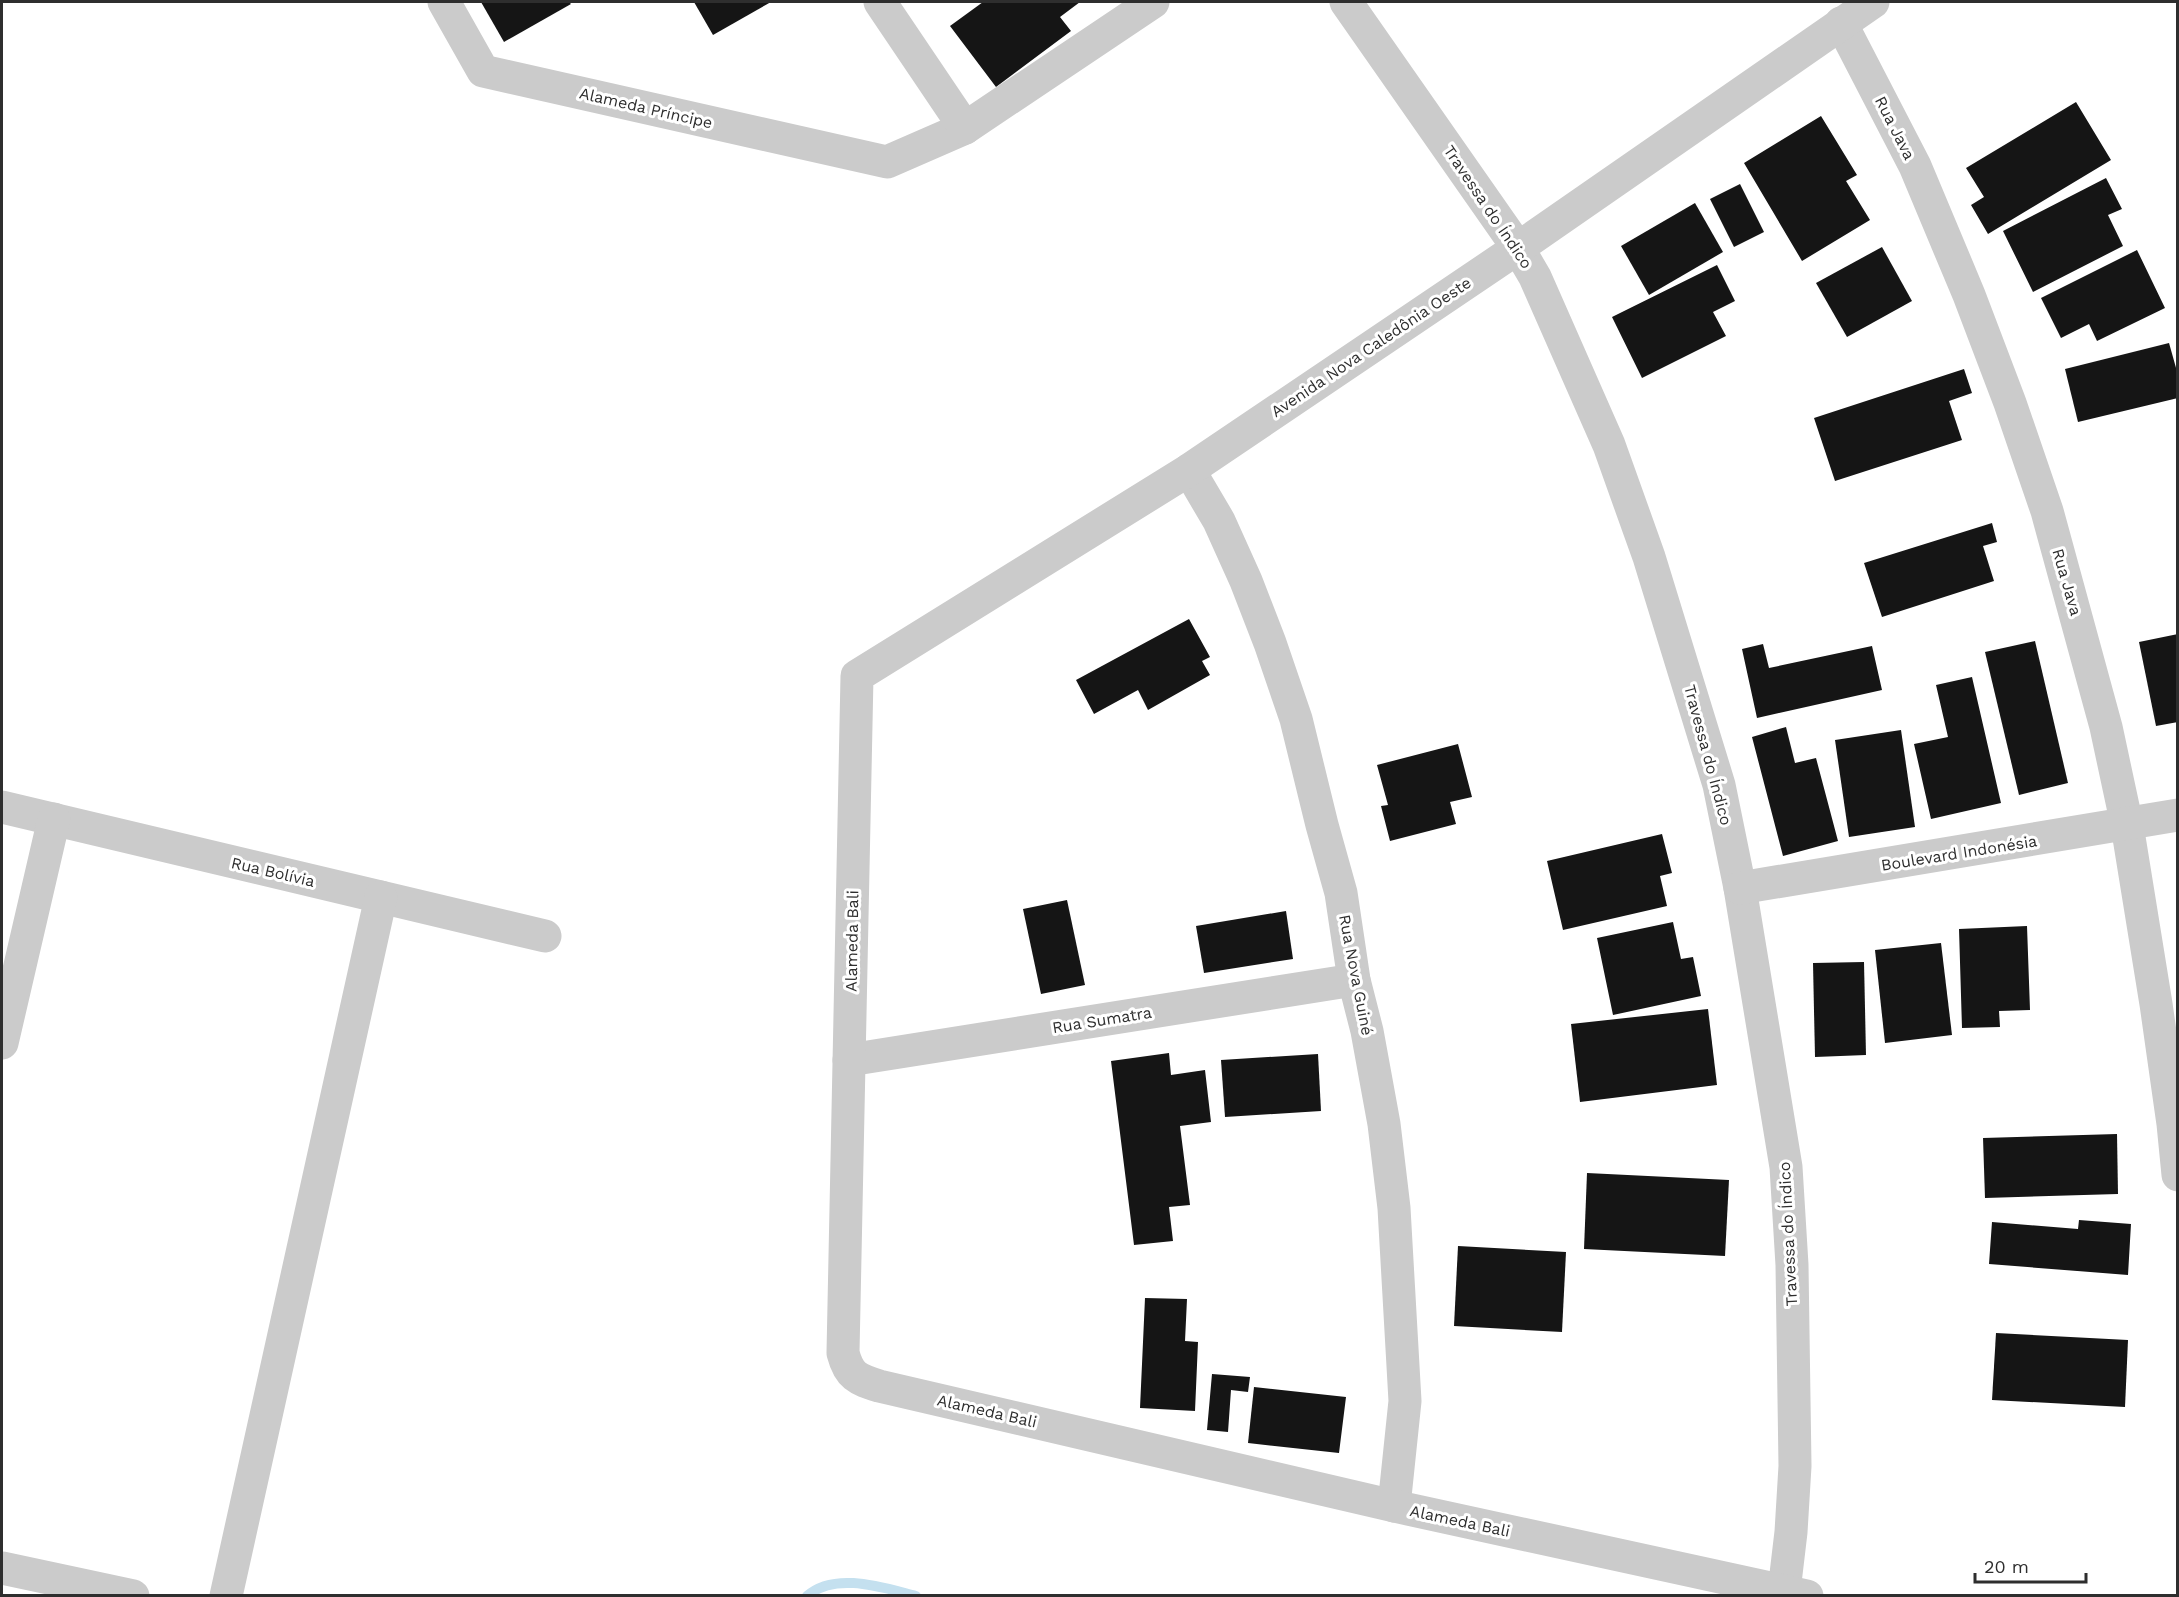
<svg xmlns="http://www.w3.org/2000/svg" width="2179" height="1597" font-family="'Work Sans',sans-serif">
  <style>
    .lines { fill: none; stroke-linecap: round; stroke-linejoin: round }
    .stream { stroke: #c4e0ef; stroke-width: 10 }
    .building { fill: #151515 }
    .minor { stroke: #cbcbcb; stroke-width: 33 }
    .labels { text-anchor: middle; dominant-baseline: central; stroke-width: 6; stroke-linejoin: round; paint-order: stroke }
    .street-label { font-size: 16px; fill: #2e2e2e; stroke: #fff }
  </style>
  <rect width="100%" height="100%" fill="#fff"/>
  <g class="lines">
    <path class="stream" d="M807,1596C835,1571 884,1588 916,1596"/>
  </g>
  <g class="building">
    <path d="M481,2H569L571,4L504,42Z"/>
    <path d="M694,2H771L713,35Z"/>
    <path d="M983,2H1080L1060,17L1071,31L996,87L950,26Z"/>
    <path d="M2076,102L2111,160L1988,234L1971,205L1984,197L1966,168Z"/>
    <path d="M1821,116L1857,175L1846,181L1870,220L1802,261L1744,163Z"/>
    <path d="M2106,178L2122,209L2108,215L2123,246L2033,292L2003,231Z"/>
    <path d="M1740,184L1764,232L1734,247L1710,199Z"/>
    <path d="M1695,203L1723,252L1649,295L1621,246Z"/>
    <path d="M1882,247L1912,301L1847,337L1816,283Z"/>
    <path d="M2137,250L2165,308L2097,341L2089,324L2061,338L2041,298Z"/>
    <path d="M1717,265L1735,301L1713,312L1726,336L1642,378L1612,317Z"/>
    <path d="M2169,343L2178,375V398L2078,422L2065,369Z"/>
    <path d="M1964,369L1972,393L1949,401L1962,440L1835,481L1814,418Z"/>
    <path d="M1992,523L1997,542L1983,546L1994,581L1882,617L1864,563Z"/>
    <path d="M1189,619L1210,657L1202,661L1210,675L1148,710L1138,690L1094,714L1076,680Z"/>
    <path d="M2178,634V722L2156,726L2139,642Z"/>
    <path d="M2035,641L2068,783L2019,795L1985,652Z"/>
    <path d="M1763,644L1769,668L1872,646L1882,690L1757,718L1742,649Z"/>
    <path d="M1972,677L2001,803L1931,819L1914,744L1948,737L1936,685Z"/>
    <path d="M1786,727L1795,763L1816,758L1838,841L1783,856L1752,737Z"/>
    <path d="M1901,730L1915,827L1849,837L1835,740Z"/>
    <path d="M1458,744L1472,797L1450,802L1456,824L1390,841L1381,806L1388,805L1377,765Z"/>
    <path d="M1662,834L1672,873L1660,876L1667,906L1563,930L1547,861Z"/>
    <path d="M1067,900L1085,985L1041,994L1023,909Z"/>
    <path d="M1286,911L1293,959L1204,973L1196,926Z"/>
    <path d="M1673,922L1681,959L1693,957L1701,996L1613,1015L1597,938Z"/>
    <path d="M2027,926L2030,1010L1999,1011L2000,1027L1962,1028L1959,929Z"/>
    <path d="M1941,943L1952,1035L1885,1043L1875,950Z"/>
    <path d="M1864,962L1866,1055L1815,1057L1813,963Z"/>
    <path d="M1708,1009L1717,1085L1580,1102L1571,1024Z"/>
    <path d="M1169,1053L1171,1075L1205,1070L1211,1122L1180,1126L1190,1205L1169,1207L1173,1241L1134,1245L1111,1061Z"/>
    <path d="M1318,1054L1321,1111L1225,1117L1221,1060Z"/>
    <path d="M2117,1134L2118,1194L1985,1198L1983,1138Z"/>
    <path d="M1587,1173L1729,1180L1725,1256L1584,1249Z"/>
    <path d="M2079,1220L2131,1224L2128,1275L1989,1264L1992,1222L2078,1229Z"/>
    <path d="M1458,1246L1566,1252L1562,1332L1454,1326Z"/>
    <path d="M1145,1298L1187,1299L1185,1341L1198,1342L1195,1411L1140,1408Z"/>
    <path d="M1996,1333L2128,1340L2125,1407L1992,1400Z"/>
    <path d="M1212,1374L1250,1377L1248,1392L1231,1390L1228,1432L1207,1430Z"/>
    <path d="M1254,1387L1346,1397L1339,1453L1248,1443Z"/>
  </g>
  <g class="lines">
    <g class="minor">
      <path d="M444,2L483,71L887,162L965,128L1153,2"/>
      <path d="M880,2L965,128"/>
      <path d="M1346,2L1518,248L1535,277L1609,445L1649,557L1719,785L1740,888L1786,1167L1792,1265L1795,1466L1791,1532L1784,1591"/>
      <path d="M1841,23L1915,166L1969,295L2010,403L2047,511L2106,727L2127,825L2156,1004L2173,1124L2178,1175"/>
      <path d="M1189,470L1219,521L1246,581L1270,643L1296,719L1322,825L1341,893L1354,980L1367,1031L1384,1124L1394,1208L1405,1401L1394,1506"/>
      <path d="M2,807L545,936"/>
      <path d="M1740,888L2178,815"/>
      <path d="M2,1043L54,819"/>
      <path d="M849,1060L1354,980"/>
      <path d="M2,1568L133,1596"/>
      <path d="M226,1596L381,897"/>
      <path d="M1807,1596L1394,1506L879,1386C857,1379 849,1376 843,1353L857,676L1189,470L1518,248L1873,2"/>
    </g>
  </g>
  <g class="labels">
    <g class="street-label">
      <text transform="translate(646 108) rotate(13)">Alameda Príncipe</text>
      <text transform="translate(1895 128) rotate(63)">Rua Java</text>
      <text transform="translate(1488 207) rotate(56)">Travessa do Índico</text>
      <text transform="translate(1371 347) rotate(-34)">Avenida Nova Caledônia Oeste</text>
      <text transform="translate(2067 582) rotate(74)">Rua Java</text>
      <text transform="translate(1708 755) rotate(75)">Travessa do Índico</text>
      <text transform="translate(1959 853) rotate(-9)">Boulevard Indonésia</text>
      <text transform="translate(273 872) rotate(13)">Rua Bolívia</text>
      <text transform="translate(852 941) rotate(-89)">Alameda Bali</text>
      <text transform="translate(1356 975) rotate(79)">Rua Nova Guiné</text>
      <text transform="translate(1102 1020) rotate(-9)">Rua Sumatra</text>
      <text transform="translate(1788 1234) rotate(-93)">Travessa do Índico</text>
      <text transform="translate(987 1411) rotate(13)">Alameda Bali</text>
      <text transform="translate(1460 1521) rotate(12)">Alameda Bali</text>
    </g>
  </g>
  <rect width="2179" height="1597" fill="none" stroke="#2e2e2e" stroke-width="6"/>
  <path d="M1975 1573v9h111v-9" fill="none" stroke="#2e2e2e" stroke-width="3"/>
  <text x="1984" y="1573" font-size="18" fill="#2e2e2e" stroke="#ffffff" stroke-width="4.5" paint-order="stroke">20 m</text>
</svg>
